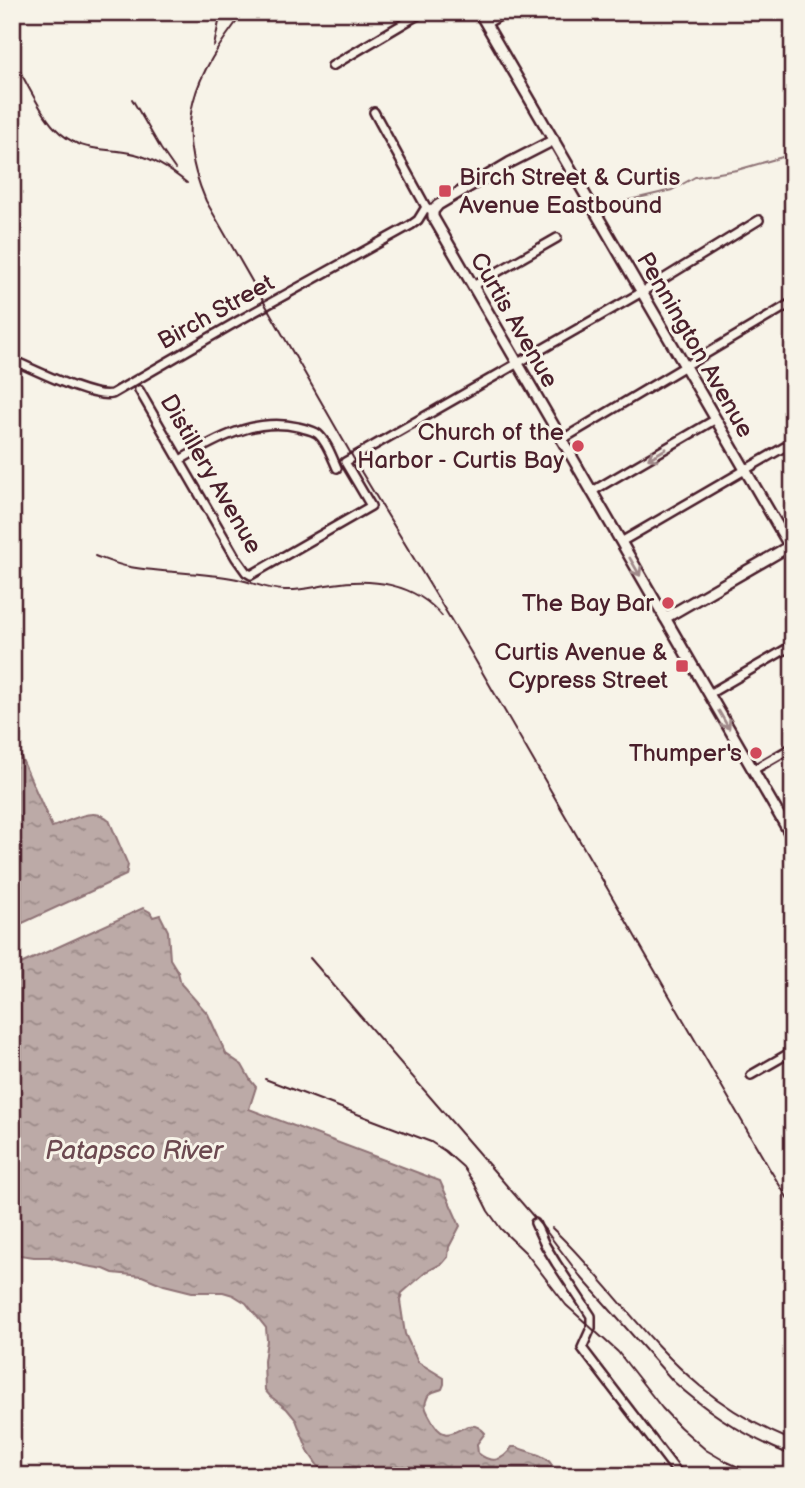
<svg xmlns="http://www.w3.org/2000/svg" width="805" height="1488" font-family="'Balsamiq Sans',sans-serif">
  <style>
    .water { fill: url(#water-ripples); stroke: #8e7275; stroke-width: 2 }
    .lines { fill: none; stroke-linecap: round; stroke-linejoin: round }
    .stream { stroke: #8e7275; stroke-width: 2 }
    .minor-casing { stroke: #4a1f2b; stroke-width: 12 }
    .major-casing { stroke: #4a1f2b; stroke-width: 14 }
    .minor { stroke: #f7f3e8; stroke-width: 7 }
    .major { stroke: #f7f3e8; stroke-width: 9 }
    .rail { stroke: #4a1f2b; stroke-width: 2 }
    .oneway { stroke: #a0898a }
    .poi-dot { fill: #d1495b; stroke: #f7f3e8; stroke-width: 2.5 }
    .labels { text-anchor: middle; dominant-baseline: central; stroke-width: 6; stroke-linejoin: round; paint-order: stroke }
    .poi-label { font-size: 24px; fill: #4a1f2b; stroke: #f7f3e8; text-anchor: end }
    .street-label { font-size: 24px; fill: #4a1f2b; stroke: #f7f3e8 }
    .water-label { font-size: 26px; font-style: italic; fill: #6c4950; stroke: #f7f3e8 }
  </style>
  <defs>
    <pattern id="water-ripples" width="26" height="14" patternUnits="userSpaceOnUse" patternTransform="scale(1.75)"><rect width="26" height="14" fill="#bcaaa7"/><path d="M2 4q2-2 4 0t4 0M15 11q2-2 4 0t4 0" fill="none" stroke="#9b8a88"/></pattern>
  </defs>
  <rect width="100%" height="100%" fill="#f7f3e8"/>
  <filter id="ink" filterUnits="userSpaceOnUse"><feTurbulence type="fractalNoise" baseFrequency=".0143" numOctaves="2"/><feDisplacementMap in="SourceGraphic" scale="14" xChannelSelector="R" yChannelSelector="G"/><feConvolveMatrix kernelMatrix="1 2 1 2 8 2 1 2 1" color-interpolation-filters="sRGB"/></filter>
  <g filter="url(#ink)">
    <g class="water">
      <path d="M12,737L52,827C68,822 94,805 109,820L128,865L126,875L12,928Z"/>
      <path d="M143,908L150,912L153,917L160,915L168,931L170,959L178,972L181,984L208,1014L226,1054L242,1065L251,1081L256,1087L249,1109L440,1181L460,1226L449,1247L448,1257L443,1263L426,1272L402,1293L400,1301L405,1334L418,1362L444,1378V1384L442,1389C434,1392 428,1392 426,1401C424,1408 427,1411 430,1417C450,1458 463,1408 485,1433L477,1444L478,1453C491,1464 503,1461 512,1447C524,1447 512,1446 524,1450C539,1455 552,1456 556,1476H331L318,1466L309,1453L296,1420L287,1409L270,1396L265,1390L264,1361L267,1340L266,1328L246,1303L233,1295L223,1292H192L164,1285L142,1276L113,1273L104,1269L86,1266L50,1257H34L12,1254V968Z"/>
    </g>
    <g class="lines">
      <path class="stream" d="M609,208L621,202L672,190L695,177L737,170L793,154"/>
      <defs>
        <g id="minor">
          <path d="M486,24L506,12"/>
          <path d="M332,66L423,12"/>
          <path d="M374,112L426,207L429,209"/>
          <path d="M473,286L557,238"/>
          <path d="M12,360C34,369 92,399 112,394L238,321L411,225L418,220L426,207"/>
          <path d="M139,390L236,558L246,572L251,575L371,506L345,462L642,292L759,220"/>
          <path d="M561,440L793,302"/>
          <path d="M180,460C216,439 255,417 298,427C305,429 313,430 318,434C327,442 332,457 337,468"/>
          <path d="M591,492L716,419"/>
          <path d="M621,542L793,442"/>
          <path d="M709,694L793,645"/>
          <path d="M753,770L793,747"/>
          <path d="M751,1075L793,1051"/>
          <path d="M535,1223L545,1245L556,1263L591,1316V1328L582,1348L680,1476"/>
        </g>
        <g id="major">
          <path d="M479,12L793,552"/>
          <path d="M554,140L509,163L438,205L433,211V217L793,839"/>
          <path d="M665,618L793,544"/>
        </g>
      </defs>
      <use href="#minor" class="minor-casing"/>
      <use href="#major" class="major-casing"/>
      <use href="#minor" class="minor"/>
      <use href="#major" class="major"/>
      <g class="rail">
        <path d="M244,12C194,77 172,121 206,201L362,473L470,651L769,1168L793,1207"/>
        <path d="M214,46L221,12"/>
        <path d="M12,57C24,77 39,111 54,127C79,154 104,147 135,154C155,159 171,170 187,183"/>
        <path d="M132,99L161,149L175,169"/>
        <path d="M95,556C106,560 118,565 130,567C164,573 199,572 232,578C250,581 267,590 285,590C301,591 317,586 333,584C372,578 415,583 442,616"/>
        <path d="M310,958L546,1231L580,1276L673,1381C709,1414 748,1438 793,1456"/>
        <path d="M265,1079L431,1142L445,1151L463,1167L474,1183L488,1211L501,1229L526,1253L566,1305L618,1352L662,1408L680,1427L706,1450L723,1460L758,1476"/>
        <path d="M552,1228C604,1277 645,1340 700,1386C728,1409 759,1427 793,1441"/>
      </g>
    </g>
    <defs><path id="oneway-shaft" d="M-6 0H5M1.5-3L5.5 0L1.5 3" fill="none" stroke-width="1.6" stroke-linecap="round" stroke-linejoin="round" transform="scale(1.75)"/></defs>
    <g class="oneway">
      <use href="#oneway-shaft" transform="translate(657 454) rotate(150)"/>
      <use href="#oneway-shaft" transform="translate(635 567) rotate(60)"/>
      <use href="#oneway-shaft" transform="translate(724 720) rotate(60)"/>
    </g>
  </g>
  <g class="poi-dot">
    <rect x="438" y="184" width="14" height="14" rx="3.5"/>
    <circle cx="578" cy="446" r="7"/>
    <circle cx="668" cy="603" r="7"/>
    <rect x="675" y="659" width="14" height="14" rx="3.5"/>
    <circle cx="756" cy="753" r="7"/>
  </g>
  <g class="labels">
    <g class="poi-label">
      <text x="459" y="177" text-anchor="start">Birch Street &amp; Curtis<tspan x="459" dy="28">Avenue Eastbound</tspan></text>
      <text x="564" y="432">Church of the<tspan x="564" dy="28">Harbor - Curtis Bay</tspan></text>
      <text x="654" y="603">The Bay Bar</text>
      <text x="668" y="652">Curtis Avenue &amp;<tspan x="668" dy="28">Cypress Street</tspan></text>
      <text x="742" y="753">Thumper's</text>
    </g>
    <g class="street-label">
      <text transform="translate(216 312) rotate(-29)">Birch Street</text>
      <text transform="translate(514 320) rotate(60)">Curtis Avenue</text>
      <text transform="translate(695 345) rotate(60)">Pennington Avenue</text>
      <text transform="translate(211 474) rotate(60)">Distillery Avenue</text>
    </g>
    <g class="water-label">
      <text x="134" y="1151">Patapsco River</text>
    </g>
  </g>
  <rect width="805" height="1488" fill="none" stroke="#f7f3e8" stroke-width="42"/>
  <rect x="21" y="21" width="763" height="1446" fill="none" stroke="#4a1f2b" stroke-width="2.5" filter="url(#ink)"/>
</svg>
